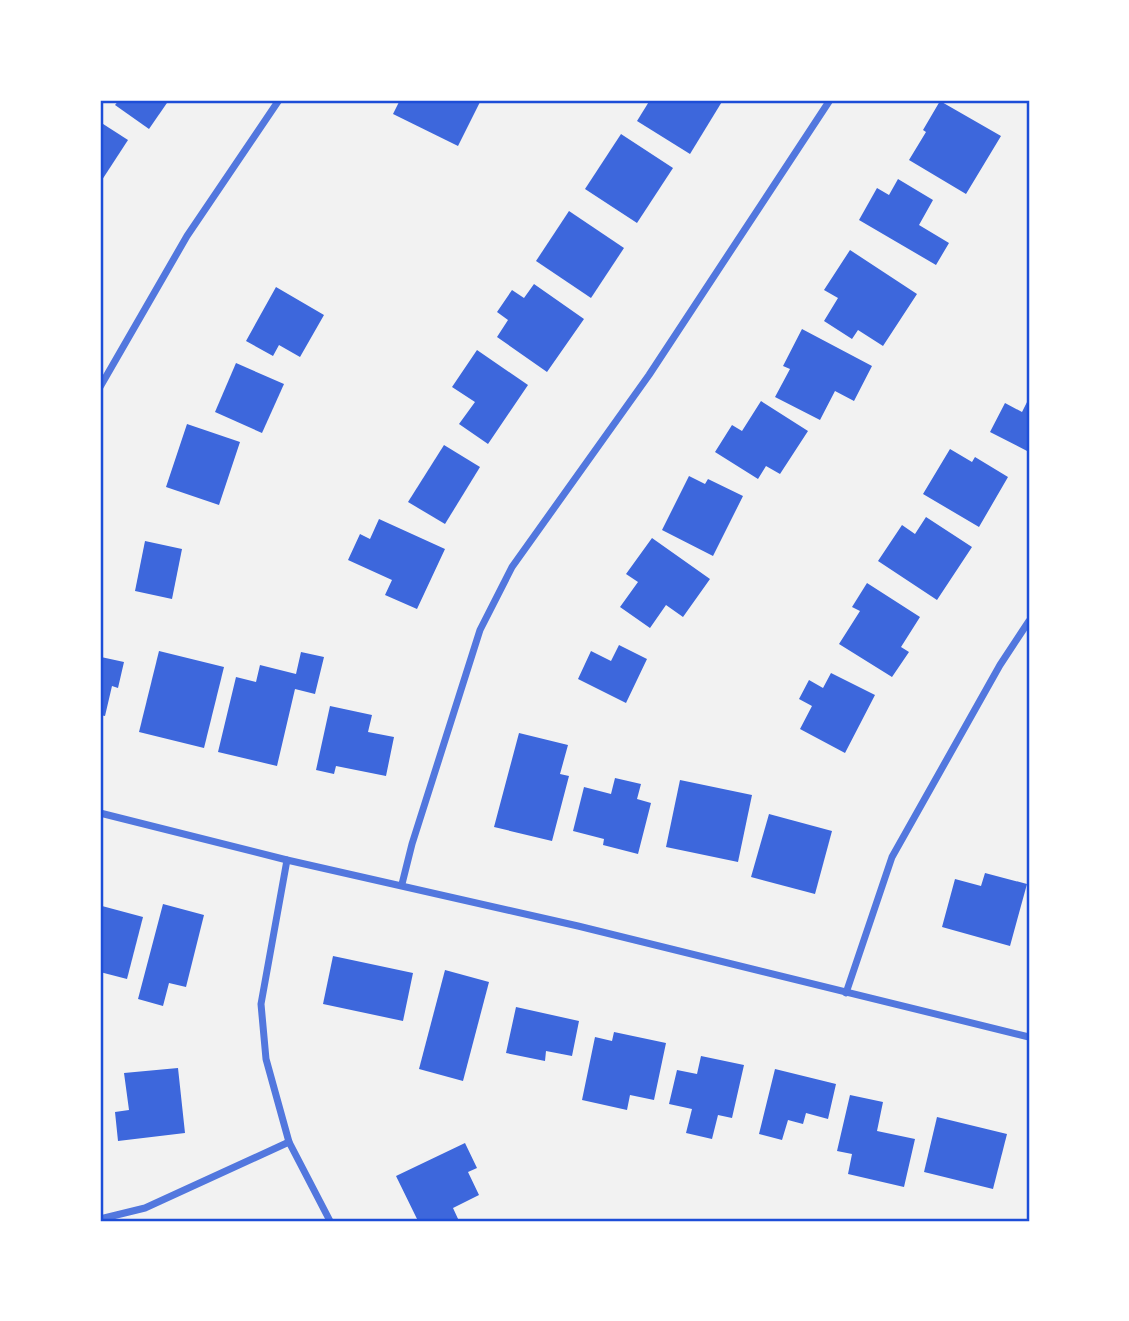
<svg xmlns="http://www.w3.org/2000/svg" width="1129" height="1321" font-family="Georgia,serif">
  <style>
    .building { fill: #3d67dc }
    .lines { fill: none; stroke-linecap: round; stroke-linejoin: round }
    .minor { stroke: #5277de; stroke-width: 7 }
    .neatline { fill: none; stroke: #1d4ed8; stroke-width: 2.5 }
  </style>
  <rect width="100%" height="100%" fill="#f2f2f2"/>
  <g class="building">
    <path d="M119,100H169L149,129L115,105Z"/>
    <path d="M400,100H481L458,146L393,114Z"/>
    <path d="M650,100H723L690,154L637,121Z"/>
    <path d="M940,101L1001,136L966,194L909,160L926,132L923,130Z"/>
    <path d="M100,122L128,140L100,183Z"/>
    <path d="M621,134L673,168L637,223L585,189Z"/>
    <path d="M898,179L933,200L919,225L949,243L936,265L859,220L877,188L889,195Z"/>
    <path d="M569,211L624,248L591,298L536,261Z"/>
    <path d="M850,250L917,294L883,346L858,330L852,339L824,321L838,298L824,290Z"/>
    <path d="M534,284L584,319L547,372L497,337L508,320L497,312L512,290L524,298Z"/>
    <path d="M276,287L324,315L300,357L279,345L273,356L246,341Z"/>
    <path d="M802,329L872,366L854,401L835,391L820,420L775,397L790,369L783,366Z"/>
    <path d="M477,350L528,385L488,444L459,424L475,402L452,387Z"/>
    <path d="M236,363L284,384L262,433L215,412Z"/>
    <path d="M1029,398V452L990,432L1005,403L1022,412Z"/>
    <path d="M761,401L808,431L780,474L766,466L758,479L715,452L732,425L742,431Z"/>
    <path d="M187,424L240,442L219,505L166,487Z"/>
    <path d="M444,445L480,467L445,524L408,502Z"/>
    <path d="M950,449L972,462L975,457L1008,477L979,527L923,494Z"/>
    <path d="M689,476L705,484L708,479L743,496L713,556L662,530Z"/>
    <path d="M926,517L972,547L937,600L878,561L902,525L915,534Z"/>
    <path d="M379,519L445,549L417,609L385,595L392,580L348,560L360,534L370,539Z"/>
    <path d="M652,538L710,579L683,617L666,605L650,628L620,607L638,582L626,574Z"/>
    <path d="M145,541L182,549L172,599L135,591Z"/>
    <path d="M867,583L920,617L901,647L909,652L892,677L839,644L860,611L852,607Z"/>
    <path d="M619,645L647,659L626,703L578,679L591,651L611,661Z"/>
    <path d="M159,651L224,667L204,748L139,732Z"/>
    <path d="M301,652L324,657L315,694L295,689L277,766L218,752L236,677L256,682L260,665L296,674Z"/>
    <path d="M101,657L124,662L118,688L112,686L105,716L100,715Z"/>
    <path d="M831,673L875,695L845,753L800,729L812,706L799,699L809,680L823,688Z"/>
    <path d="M330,706L372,715L368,732L394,737L386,776L336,766L334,774L316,770Z"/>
    <path d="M519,733L568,745L560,774L569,776L552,841L494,827Z"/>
    <path d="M615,778L641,784L637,799L651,803L638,854L603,845L604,839L573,831L584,787L611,794Z"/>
    <path d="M680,780L752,795L738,862L666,847Z"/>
    <path d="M769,814L832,831L815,894L751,877Z"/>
    <path d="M985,873L1027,884L1010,946L942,927L955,879L981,886Z"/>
    <path d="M163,904L204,915L186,987L169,983L163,1006L138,999Z"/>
    <path d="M102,906L143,917L127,979L100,972Z"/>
    <path d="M333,956L413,973L403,1021L323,1004Z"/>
    <path d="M445,970L489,982L463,1081L419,1069Z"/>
    <path d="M516,1007L579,1021L572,1056L546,1051L545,1061L506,1053Z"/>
    <path d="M614,1032L666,1043L654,1100L630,1095L627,1110L582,1100L595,1037L612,1041Z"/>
    <path d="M701,1056L744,1065L732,1118L718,1115L712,1139L686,1133L692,1109L669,1104L677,1070L697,1074Z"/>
    <path d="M178,1068L185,1133L118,1141L115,1112L129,1110L124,1073Z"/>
    <path d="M775,1069L836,1084L828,1119L806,1113L803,1124L788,1120L782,1140L759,1134Z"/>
    <path d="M850,1095L883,1102L877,1131L915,1139L904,1187L848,1174L852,1154L837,1151Z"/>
    <path d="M937,1117L1007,1134L993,1189L924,1172Z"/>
    <path d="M465,1143L477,1168L468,1172L479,1195L453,1208L459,1221H418L396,1176Z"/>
  </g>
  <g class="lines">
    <g class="minor">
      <path d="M100,387L187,236L279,100"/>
      <path d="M100,813L287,860L578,926L1029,1037"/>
      <path d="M287,860L261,1004L266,1059L289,1142L330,1221"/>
      <path d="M402,884L412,844L480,630L512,567L649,375L830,100"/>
      <path d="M846,993L892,857L1000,665L1029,621"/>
      <path d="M100,1219L145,1208L289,1142"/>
    </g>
  </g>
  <rect width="1129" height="1321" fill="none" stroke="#ffffff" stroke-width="203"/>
  <rect x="102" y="102" width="926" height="1118" class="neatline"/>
</svg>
